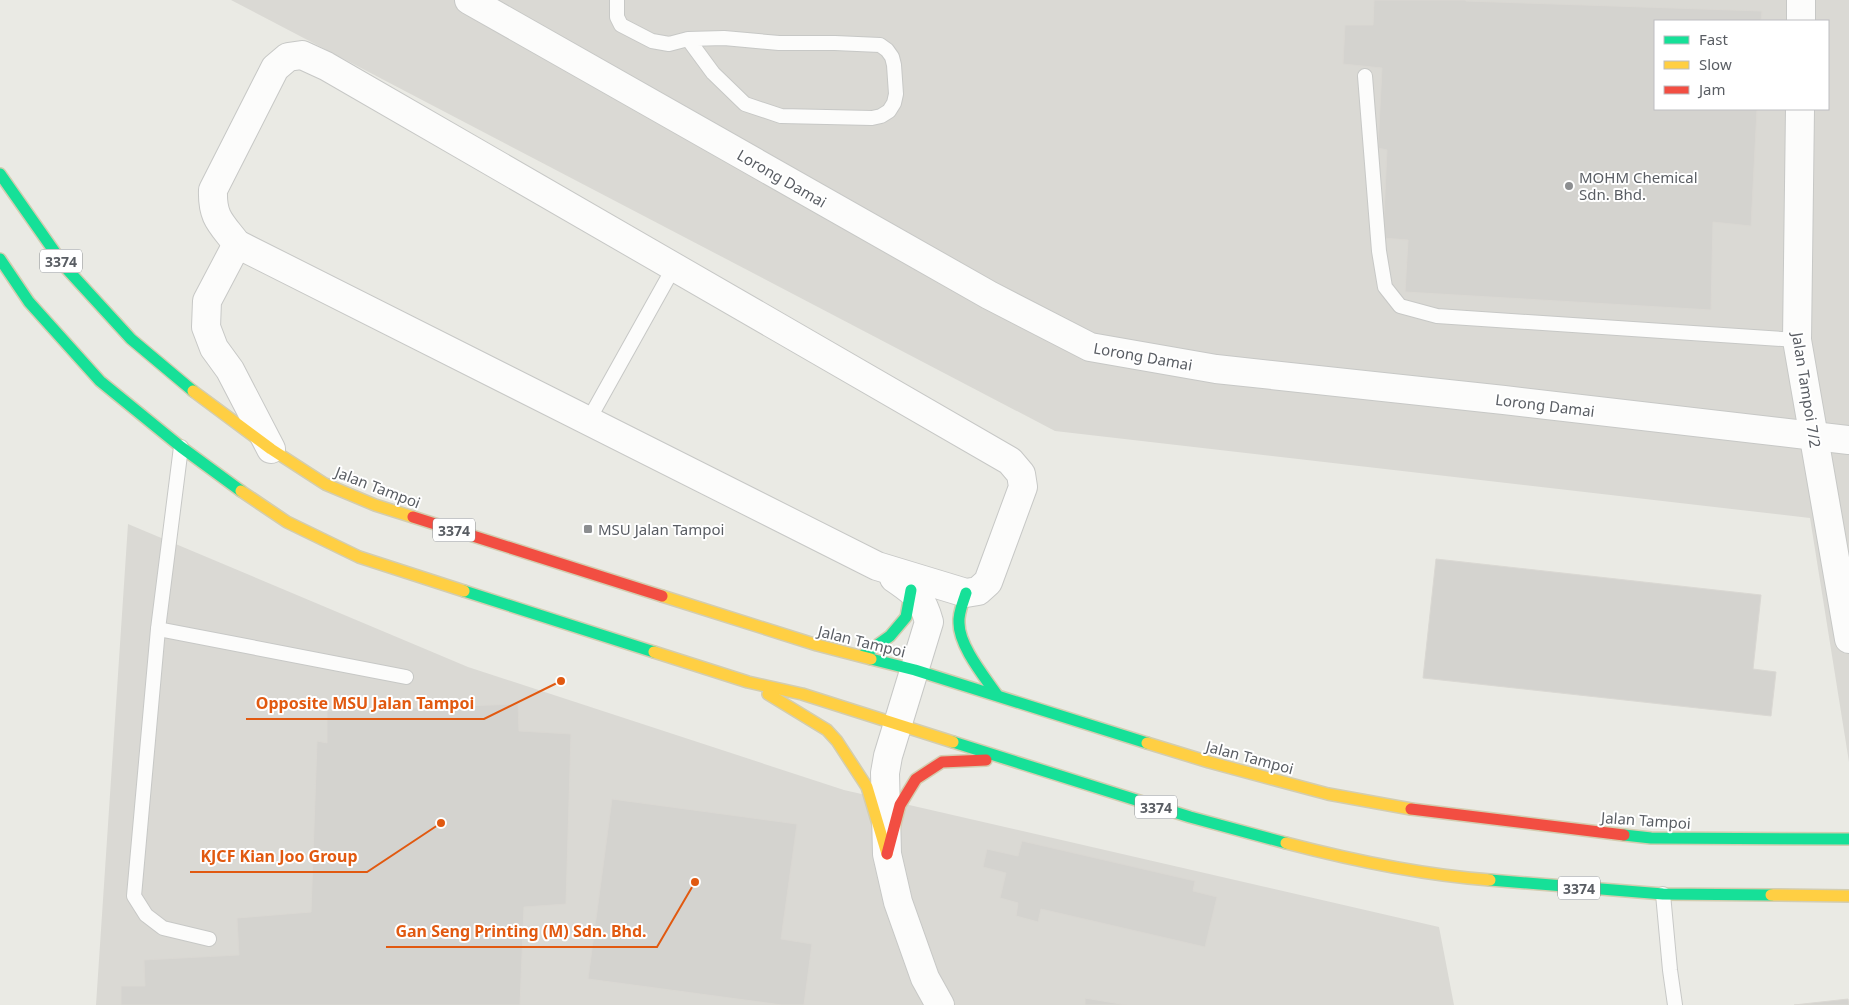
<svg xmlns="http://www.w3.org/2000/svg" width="1849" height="1005" font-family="'Noto Sans',sans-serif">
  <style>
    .industrial { fill: #dad9d4; fill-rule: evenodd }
    .building { fill: #d4d3cf; stroke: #dad8d3 }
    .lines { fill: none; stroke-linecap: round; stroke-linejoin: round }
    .lane-casing { stroke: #c7c8c6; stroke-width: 16 }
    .street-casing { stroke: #c7c8c6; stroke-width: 30 }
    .fast-casing { stroke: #d3cdb0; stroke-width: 14 }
    .slow-casing { stroke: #d3cdb0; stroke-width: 14 }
    .jam-casing { stroke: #d3cdb0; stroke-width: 14 }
    .lane { stroke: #fcfcfb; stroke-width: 14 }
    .street { stroke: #fcfcfb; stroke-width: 28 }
    .fast { stroke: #16e098; stroke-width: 11 }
    .slow { stroke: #ffcf43; stroke-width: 11 }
    .jam { stroke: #f24e42; stroke-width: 11 }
    .poi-dot { fill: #8c8e90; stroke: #fff; stroke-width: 2 }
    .labels { text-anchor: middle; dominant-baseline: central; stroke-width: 4; stroke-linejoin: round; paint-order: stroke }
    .shield { fill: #fff; stroke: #8b8e92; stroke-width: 1 }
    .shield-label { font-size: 14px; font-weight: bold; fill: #595d63 }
    .poi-label { font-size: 15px; fill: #595d63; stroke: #fff; text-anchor: start }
    .street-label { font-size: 15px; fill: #595d63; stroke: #fff }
    .leader { fill: none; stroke: #e15910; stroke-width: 2 }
    .callout-dot { fill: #e15910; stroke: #fff; stroke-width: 2 }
    .callout-label { font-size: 16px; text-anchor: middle; font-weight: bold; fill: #e15910; stroke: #fff; stroke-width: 4; stroke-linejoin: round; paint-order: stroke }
  </style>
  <rect width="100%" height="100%" fill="#eaeae4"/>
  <g class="industrial">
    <path d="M231,0H1849V762L1810,518L1055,431ZM1655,21H1828V109H1655Z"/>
    <path d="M128,524L468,667L844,790L1439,927L1454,1005H96Z"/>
  </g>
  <g class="building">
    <path d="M1374,0H1466V1L1762,11L1761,21H1655V109H1757L1751,226L1713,222L1711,310L1405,292L1408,240L1383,238L1387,150L1378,148L1382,68L1343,64L1345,25H1373Z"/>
    <path d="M1436,559L1761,595L1753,669L1776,672L1771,716L1423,678Z"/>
    <path d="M518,704L519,731L571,734L566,904L524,907L520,1005H121V986H145L144,960L239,955L237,918L311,912L317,741L327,743V711Z"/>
    <path d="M612,799L797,824L781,939L812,944L804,1005H782L588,979Z"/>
    <path d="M1022,841L1195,881L1193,891L1217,897L1205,947L1041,909L1038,922L1016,916L1018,903L1000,898L1006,873L983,867L987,849L1018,856Z"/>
    <path d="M1085,998L1127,1005H1085Z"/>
    <path d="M1848,999L1849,1005H1794Z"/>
  </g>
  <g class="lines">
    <defs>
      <g id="lane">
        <path d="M617,0V17L621,25L652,41L669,44L688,39L724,38L779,43H835L880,45L887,50L892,57L894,65L896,94L894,103L889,111L881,116L872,118L781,116L745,104L713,73L688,39"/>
        <path d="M1365,76L1379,251L1385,287L1400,306L1437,316L1797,340"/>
        <path d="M588,421L674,267"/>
        <path d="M181,447L158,629L134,896L146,915L163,928L209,939"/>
        <path d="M158,629L406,677"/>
        <path d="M1663,894L1670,970L1675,1005"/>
      </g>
      <g id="street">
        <path d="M469,0L989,295L1090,347L1216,369L1504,400L1849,440"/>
        <path d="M1801,21V0"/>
        <path d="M302,55L326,66L1010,461L1021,474L1023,487L988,582L978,591L966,593L877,566L237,244C221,223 212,218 213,190L275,68L288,57Z"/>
        <path d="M1800,109L1797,340L1849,639"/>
        <path d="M237,244L207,301L206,327L214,348L230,370L271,449"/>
        <path d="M894,578C915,593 922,596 929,622L888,756L885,773L887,854L898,902L925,978L940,1005"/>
      </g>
      <g id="fast">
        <path d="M0,174L66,268L131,339L193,391"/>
        <path d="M0,259L29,302L100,381L181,447L241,491"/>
        <path d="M464,591L654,652"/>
        <path d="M966,593C963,603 958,613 959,623C959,646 984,676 997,695"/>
        <path d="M862,656L890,636L906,617L911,590"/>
        <path d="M871,659L915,670L1147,743"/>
        <path d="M953,742L1190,817L1286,843"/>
        <path d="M1624,835L1651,838L1849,839"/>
        <path d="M1490,880L1663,894L1771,895"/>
      </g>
      <g id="slow">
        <path d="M193,391L271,449L325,484L375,505L413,517"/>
        <path d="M241,491L287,522L359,557L464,591"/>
        <path d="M662,596L817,645L871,659"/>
        <path d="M654,652L748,682L802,694L953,742"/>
        <path d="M768,694L827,730L837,741L867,787L887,854"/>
        <path d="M1147,743L1209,762L1328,794L1411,809"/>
        <path d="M1286,843C1351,860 1423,875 1490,880"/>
        <path d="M1771,895L1849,896"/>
      </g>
      <g id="jam">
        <path d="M413,517L662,596"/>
        <path d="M1411,809L1624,835"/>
        <path d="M887,854L900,805L916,779L942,762L986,760"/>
      </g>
    </defs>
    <use href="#lane" class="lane-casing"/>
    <use href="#street" class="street-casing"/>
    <use href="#fast" class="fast-casing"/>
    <use href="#slow" class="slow-casing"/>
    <use href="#jam" class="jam-casing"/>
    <use href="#lane" class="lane"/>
    <use href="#street" class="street"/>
    <use href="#fast" class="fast"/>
    <use href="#slow" class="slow"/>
    <use href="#jam" class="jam"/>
  </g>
  <g class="poi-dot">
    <circle cx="1569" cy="186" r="5"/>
    <rect x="583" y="524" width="10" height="10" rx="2.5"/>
  </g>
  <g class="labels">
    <g class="shield">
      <rect x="40" y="249.5" width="42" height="23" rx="4"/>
      <rect x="433" y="518.5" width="42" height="23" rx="4"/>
      <rect x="1135" y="795.5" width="42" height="23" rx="4"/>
      <rect x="1558" y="876.5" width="42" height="23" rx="4"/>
    </g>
    <g class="shield-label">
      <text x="61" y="261">3374</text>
      <text x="454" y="530">3374</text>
      <text x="1156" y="807">3374</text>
      <text x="1579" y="888">3374</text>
    </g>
    <g class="poi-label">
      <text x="1579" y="177">MOHM Chemical<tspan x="1579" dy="17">Sdn. Bhd.</tspan></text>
      <text x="598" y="529">MSU Jalan Tampoi</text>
    </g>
    <g class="street-label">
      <text transform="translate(782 178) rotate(30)">Lorong Damai</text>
      <text transform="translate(1143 356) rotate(10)">Lorong Damai</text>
      <text transform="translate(1807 390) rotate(81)">Jalan Tampoi 7/2</text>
      <text transform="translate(1545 405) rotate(7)">Lorong Damai</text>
      <text transform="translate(378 487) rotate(21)">Jalan Tampoi</text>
      <text transform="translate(862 641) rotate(14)">Jalan Tampoi</text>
      <text transform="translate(1250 757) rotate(15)">Jalan Tampoi</text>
      <text transform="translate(1646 820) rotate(4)">Jalan Tampoi</text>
    </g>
  </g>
  <path class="leader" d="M561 681L484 719H246M441 823L367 872H190M695 882L657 947H386"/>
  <g class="callout-dot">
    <circle cx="561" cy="681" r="5"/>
    <circle cx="441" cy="823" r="5"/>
    <circle cx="695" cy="882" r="5"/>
  </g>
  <g class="callout-label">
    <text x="365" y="709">Opposite MSU Jalan Tampoi</text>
    <text x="279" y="862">KJCF Kian Joo Group</text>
    <text x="521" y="937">Gan Seng Printing (M) Sdn. Bhd.</text>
  </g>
  <rect x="1654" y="20" width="175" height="90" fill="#ffffff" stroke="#bdbec1"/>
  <rect x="1664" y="36" width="25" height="8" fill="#16e098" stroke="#bdbec1"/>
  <text x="1699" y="45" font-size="15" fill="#595d63">Fast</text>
  <rect x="1664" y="61" width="25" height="8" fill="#ffcf43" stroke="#bdbec1"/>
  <text x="1699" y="70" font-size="15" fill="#595d63">Slow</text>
  <rect x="1664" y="86" width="25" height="8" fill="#f24e42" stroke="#bdbec1"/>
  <text x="1699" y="95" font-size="15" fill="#595d63">Jam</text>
</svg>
